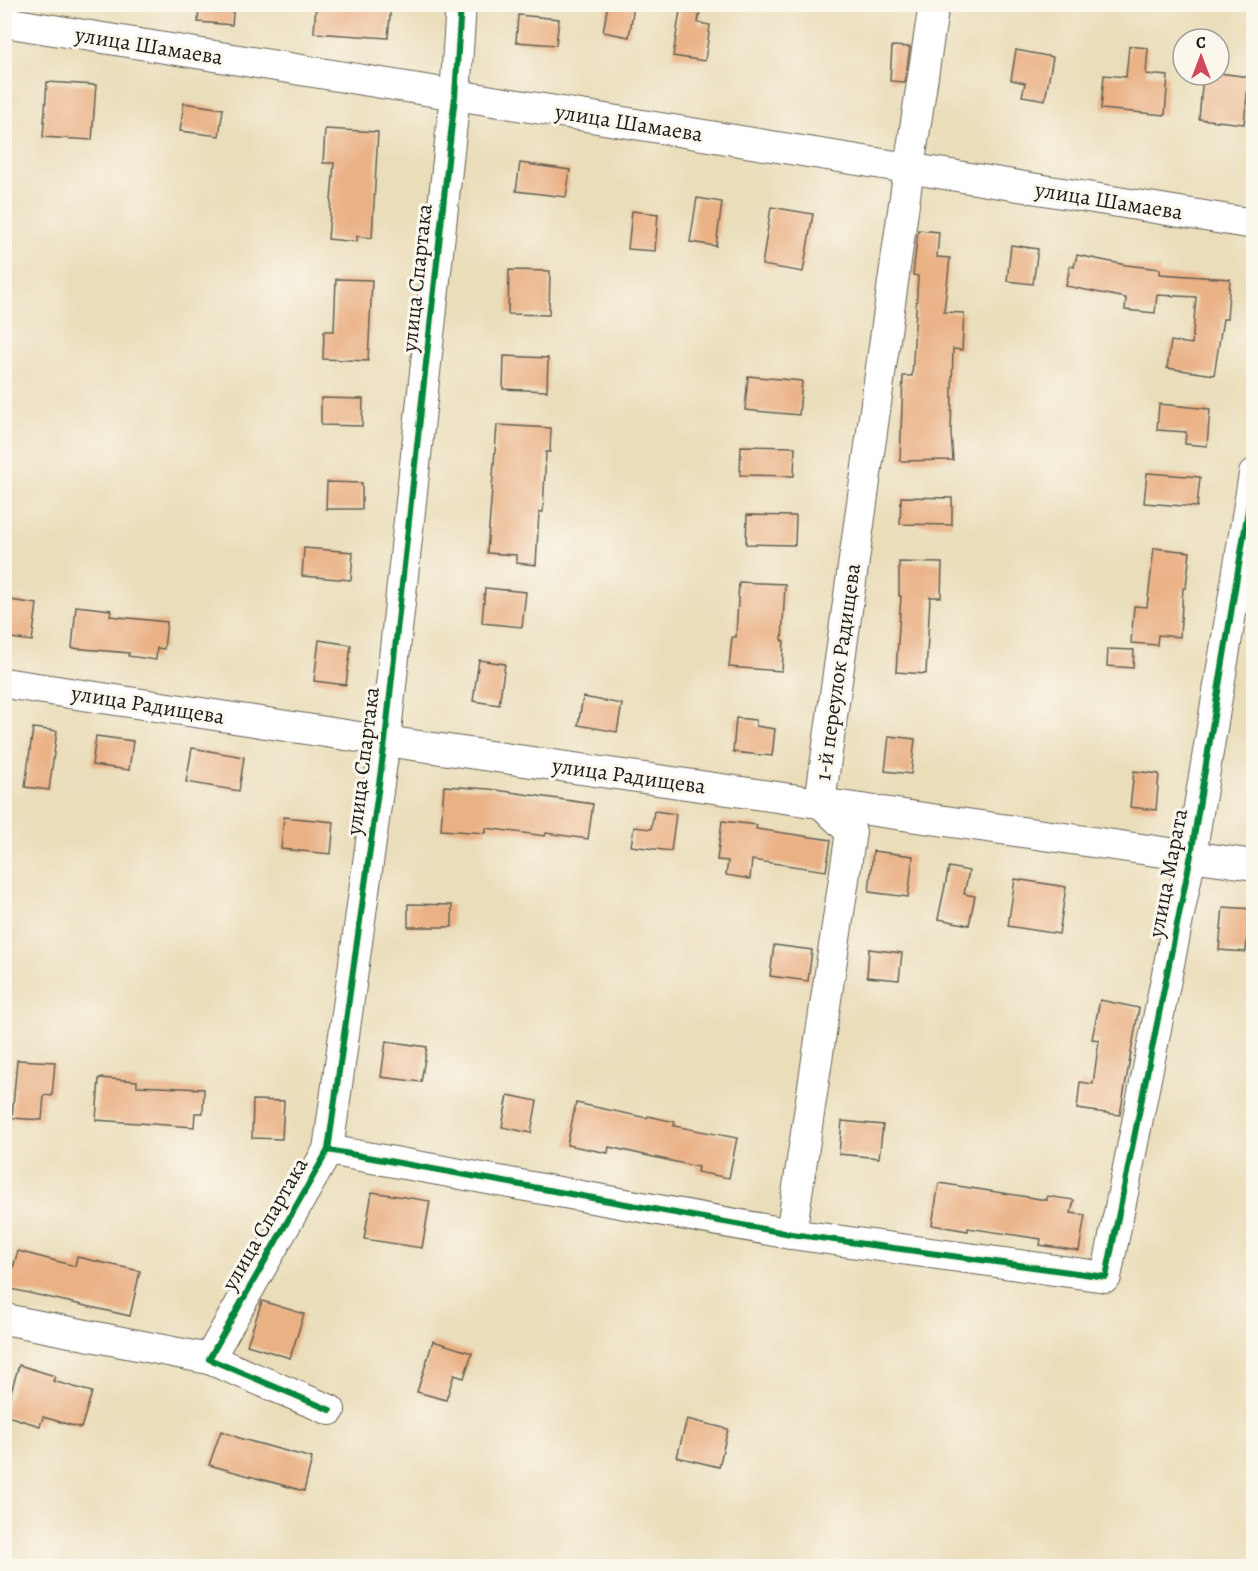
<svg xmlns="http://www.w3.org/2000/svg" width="1258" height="1571" font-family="Alegreya,serif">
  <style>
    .building { fill: #eab185 }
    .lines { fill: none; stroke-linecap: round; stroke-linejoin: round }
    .minor-casing { stroke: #646053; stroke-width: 32 }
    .minor { stroke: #fff; stroke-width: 30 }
    .cycleway-casing { stroke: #fbf7ec; stroke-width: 10 }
    .cycleway { stroke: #00873e; stroke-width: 6 }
    .labels { text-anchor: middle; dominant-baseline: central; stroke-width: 6; stroke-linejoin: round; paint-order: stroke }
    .street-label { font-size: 22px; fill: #1c1c1c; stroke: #fbf7ec }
  </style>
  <rect width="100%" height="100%" fill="#fbf7ec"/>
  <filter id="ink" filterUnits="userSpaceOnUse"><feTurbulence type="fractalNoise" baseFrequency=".0167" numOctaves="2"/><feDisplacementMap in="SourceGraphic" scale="12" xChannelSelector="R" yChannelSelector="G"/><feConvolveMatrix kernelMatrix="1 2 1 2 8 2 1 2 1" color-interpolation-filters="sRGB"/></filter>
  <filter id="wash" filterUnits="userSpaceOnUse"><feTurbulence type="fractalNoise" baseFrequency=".008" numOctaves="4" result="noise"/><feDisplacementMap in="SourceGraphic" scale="24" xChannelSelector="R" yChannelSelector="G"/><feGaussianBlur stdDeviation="1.35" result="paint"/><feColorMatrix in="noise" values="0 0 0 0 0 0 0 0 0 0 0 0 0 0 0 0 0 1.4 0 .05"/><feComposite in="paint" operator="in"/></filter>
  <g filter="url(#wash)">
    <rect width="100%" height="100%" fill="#eaddba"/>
    <g id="blocks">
      <g class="building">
        <path d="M199,4H234L232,25L198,22Z"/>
        <path d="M316,4H391L388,38L314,33Z"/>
        <path d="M608,4L634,6L629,37L603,32Z"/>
        <path d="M681,4H701L698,23L710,25L705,61L673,56Z"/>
        <path d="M518,15L559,19L556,45L516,42Z"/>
        <path d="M892,46L910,47L905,82L890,81Z"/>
        <path d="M1129,46L1148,48L1146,74L1168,76L1165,115L1101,109L1104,75L1126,77Z"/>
        <path d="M1016,50L1053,57L1045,100L1022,96L1025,83L1011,80Z"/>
        <path d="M1219,73L1249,77L1244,124L1199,119L1203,75H1219Z"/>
        <path d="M47,82L96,85L92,140L43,137Z"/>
        <path d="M184,103L223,109L219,136L180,131Z"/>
        <path d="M325,129L378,132L372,238L357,236V242L328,239L334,163H323Z"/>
        <path d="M520,163L570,170L566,197L516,191Z"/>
        <path d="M697,198L722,202L716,246L690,242Z"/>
        <path d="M771,207L813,214L803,272L762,265Z"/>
        <path d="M632,211L658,214L655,251L628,249Z"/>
        <path d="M918,230L939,232L937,257L950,258L944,312L964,313L962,350L953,349L951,433L953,460L900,461L903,376H912L918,276L913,275Z"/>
        <path d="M1011,245L1038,249L1033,284L1007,281Z"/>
        <path d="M1077,255L1126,265L1160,269V274L1230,279L1227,319H1223L1214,375L1167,368L1171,341L1192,344L1196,297L1157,295L1155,313L1125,310L1126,298L1066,286L1070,266L1074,267Z"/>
        <path d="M509,270L550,271L549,315L508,314Z"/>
        <path d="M336,279L372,280L368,361L323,359L324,331H334Z"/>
        <path d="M504,356L548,358L547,391L503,389Z"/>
        <path d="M748,376L802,381L799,415L745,410Z"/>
        <path d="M321,398L363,399L362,426L321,425Z"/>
        <path d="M1159,404L1210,409L1207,446L1185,444L1186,432L1157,430Z"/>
        <path d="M497,425L551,428L550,452H546L543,512H539L536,565L516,563V555L487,553Z"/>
        <path d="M741,446L795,447L794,476L740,475Z"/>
        <path d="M1147,473L1200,477L1197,507L1144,503Z"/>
        <path d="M327,482L362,483V509H326Z"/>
        <path d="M901,497L952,498V525L900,524Z"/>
        <path d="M747,515L796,516L795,545L746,544Z"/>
        <path d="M304,548L353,552L351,580L302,576Z"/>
        <path d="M1154,548L1190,552L1186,588H1183L1180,637L1158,635L1157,645L1131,643L1134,606L1147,607Z"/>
        <path d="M899,562L942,563L941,597H930L926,674L896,672L901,596H899Z"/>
        <path d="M739,582L785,584L782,641H784L782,671L729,667L732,637H736Z"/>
        <path d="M485,588L526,592L522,627L482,623Z"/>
        <path d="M10,600L37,604L32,641L5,637Z"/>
        <path d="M76,606L111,610L110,616L167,622L164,649L157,648L156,660L128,656L129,653L72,648Z"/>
        <path d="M319,640L351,645L346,685L314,681Z"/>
        <path d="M1108,649L1134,650L1133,668L1107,666Z"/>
        <path d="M479,660L505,664L499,705L473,701Z"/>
        <path d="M583,697L622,704L617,732L578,725Z"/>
        <path d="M736,718L756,720V726L775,729L772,756L733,752Z"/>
        <path d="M33,728L57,731L49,790L25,787Z"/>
        <path d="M96,736L133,741L129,770L92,765Z"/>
        <path d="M889,736L915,739L911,774L885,771Z"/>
        <path d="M192,748L244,757L239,791L186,782Z"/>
        <path d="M1134,771L1159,774L1156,810L1130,807Z"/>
        <path d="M444,786L489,789L593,804L588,839L546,833L545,836L486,828V833L441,830Z"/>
        <path d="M654,811L676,814L671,851L631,846L634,827L651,829Z"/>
        <path d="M284,817L334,822L331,854L281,849Z"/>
        <path d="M722,821L757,825L756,829L831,840L826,871L752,860L750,879L726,875L728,861L717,860Z"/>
        <path d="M873,851L913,856L908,897L869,892Z"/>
        <path d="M949,867L969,871L964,894L975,896L969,925L938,919Z"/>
        <path d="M1015,879L1066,887L1059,934L1008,926Z"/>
        <path d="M408,904L452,905V927H408Z"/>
        <path d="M1223,907L1254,909V939L1247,938L1246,952L1219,950Z"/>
        <path d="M774,945L812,950L808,981L770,976Z"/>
        <path d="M869,949L902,953L899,980L867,977Z"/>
        <path d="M1100,1000L1139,1008L1120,1115L1077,1109L1080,1082L1093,1084L1099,1040L1092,1039Z"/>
        <path d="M386,1041L427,1047L421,1082L381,1077Z"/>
        <path d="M17,1060L55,1062L52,1096L44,1095L42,1120L12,1118Z"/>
        <path d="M99,1078L137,1081V1086L204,1089L203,1113H195L194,1127L96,1120Z"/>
        <path d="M508,1095L537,1101L531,1133L502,1127Z"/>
        <path d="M253,1100L284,1101L282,1139L252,1138Z"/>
        <path d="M576,1103L647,1118L648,1116L675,1122L674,1126L737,1138L729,1178L697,1172L698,1167L609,1147L608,1153L567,1145Z"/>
        <path d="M842,1121L883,1125L879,1158L839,1154Z"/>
        <path d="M939,1183L1047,1200V1196L1074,1200L1071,1213L1085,1215L1079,1251L1040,1245L1041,1239L968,1228V1231L932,1225Z"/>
        <path d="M372,1192L430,1201L422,1248L364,1239Z"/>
        <path d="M18,1251L75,1266L77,1257L140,1271L130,1316L7,1288Z"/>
        <path d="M262,1301L304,1314L290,1358L247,1345Z"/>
        <path d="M433,1341L472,1353L464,1378L454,1375L446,1400L417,1392Z"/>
        <path d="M19,1365L55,1376L53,1381L92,1392L81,1428L43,1417L40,1426L4,1415Z"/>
        <path d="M687,1419L728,1429L719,1467L677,1457Z"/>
        <path d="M221,1431L242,1439L312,1458L304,1491L209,1465Z"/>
      </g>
    </g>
  </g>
  <g filter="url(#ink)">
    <use href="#blocks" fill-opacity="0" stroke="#646053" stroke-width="1.5"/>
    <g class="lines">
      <defs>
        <g id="minor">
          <path d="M4,22L1254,224"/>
          <path d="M4,683L385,741L1254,865"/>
          <path d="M328,1150L791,1234L1106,1277L1191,855L1254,474"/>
          <path d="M791,1234L851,832L820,802L909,168L934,4"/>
          <path d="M4,1319L209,1359"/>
          <path d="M330,1410L209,1359L328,1150L385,741L455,96L461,4"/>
        </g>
      </defs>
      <use href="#minor" class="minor-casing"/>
      <use href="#minor" class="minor"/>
      <defs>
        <g id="cycleway">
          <path d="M328,1150L791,1234L1106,1277L1191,855L1254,474"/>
          <path d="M330,1410L209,1359L328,1150L385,741L455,96L461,4"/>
        </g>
      </defs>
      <use href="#cycleway" class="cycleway-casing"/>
      <use href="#cycleway" class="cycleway"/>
    </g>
  </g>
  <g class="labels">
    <g class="street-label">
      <text transform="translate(149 46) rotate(9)">улица Шамаева</text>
      <text transform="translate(629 123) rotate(9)">улица Шамаева</text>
      <text transform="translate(1109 201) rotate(9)">улица Шамаева</text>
      <text transform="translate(417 278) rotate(-84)">улица Спартака</text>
      <text transform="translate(838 672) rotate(-82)">1-й переулок Радищева</text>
      <text transform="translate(148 705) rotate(9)">улица Радищева</text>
      <text transform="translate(363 761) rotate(-83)">улица Спартака</text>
      <text transform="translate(629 776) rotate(8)">улица Радищева</text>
      <text transform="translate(1168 873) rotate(-79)">улица Марата</text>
      <text transform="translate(265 1224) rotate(-60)">улица Спартака</text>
    </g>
  </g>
  <rect width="1258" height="1571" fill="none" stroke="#fbf7ec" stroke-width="24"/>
  <g transform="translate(1201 57)"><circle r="28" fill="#fbf7ec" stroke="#a29f99" stroke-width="1.5"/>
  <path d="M0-4.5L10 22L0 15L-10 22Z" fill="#d1495b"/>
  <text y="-9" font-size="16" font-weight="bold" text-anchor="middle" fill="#1c1c1c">С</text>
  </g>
</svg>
